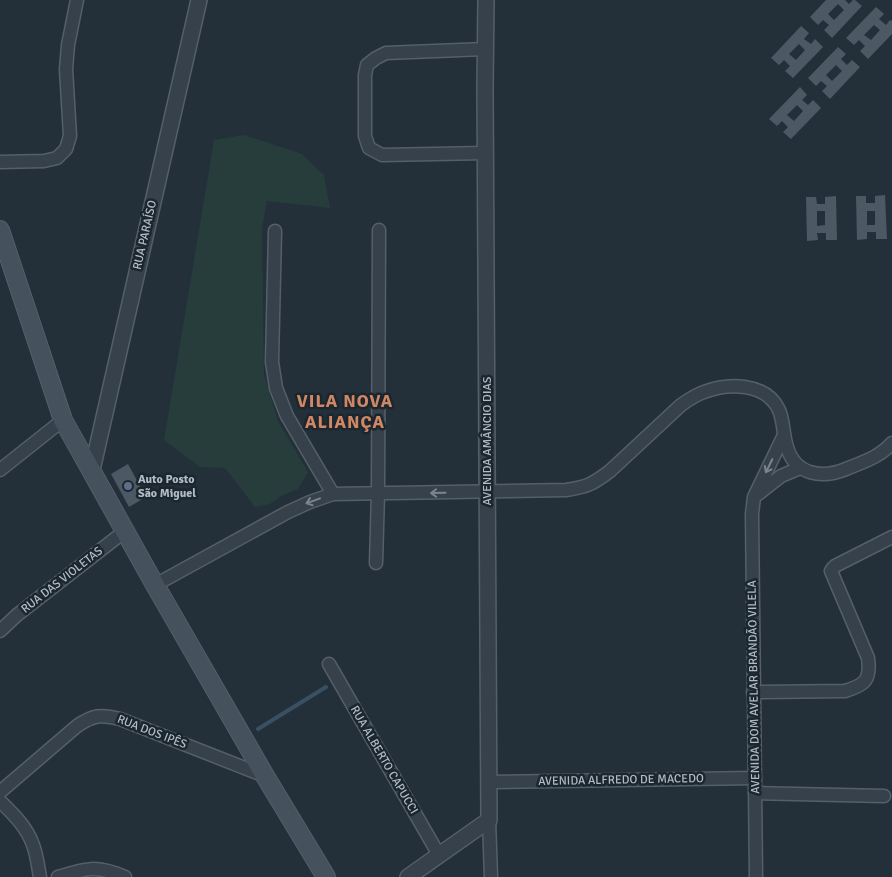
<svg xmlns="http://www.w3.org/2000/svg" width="892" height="877" font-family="Signika,sans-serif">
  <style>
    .green { fill: #263d3c }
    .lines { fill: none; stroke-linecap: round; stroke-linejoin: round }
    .stream { stroke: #394f63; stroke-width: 4 }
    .building { fill: #4c5965; fill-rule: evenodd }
    .minor-casing { stroke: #555f68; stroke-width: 15 }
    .tertiary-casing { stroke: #555f68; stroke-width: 18 }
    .secondary-casing { stroke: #555f68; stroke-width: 20 }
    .minor { stroke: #37414b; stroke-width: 12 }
    .tertiary { stroke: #37414b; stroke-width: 15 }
    .secondary { stroke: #45515d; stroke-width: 18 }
    .oneway { stroke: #7b858f }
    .service-dot { fill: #5c6f8a; stroke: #1c262f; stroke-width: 2 }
    .labels { text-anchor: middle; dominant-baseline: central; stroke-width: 5; stroke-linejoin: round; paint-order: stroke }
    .street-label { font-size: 12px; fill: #b2bcc6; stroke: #1c262f }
    .poi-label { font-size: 12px; font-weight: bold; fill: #b2bcc6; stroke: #1c262f; text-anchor: start }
    .district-label { font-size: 18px; font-weight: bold; letter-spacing: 1px; fill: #d08764; stroke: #1c262f }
  </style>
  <rect width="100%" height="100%" fill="#23303a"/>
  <path class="green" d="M244,135L302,154L324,175L330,208L267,201L262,228L264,375L278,421L308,472L298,489L281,496L270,504L255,507L225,468L200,467L164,440L214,140Z"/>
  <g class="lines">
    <path class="stream" d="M258,729L326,687"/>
  </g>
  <g class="building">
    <path d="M826,0H845L849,4L853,0H855L862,6L832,38L824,30L829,25L823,20L818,25L810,17ZM838,4L844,10L834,20L828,14Z"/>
    <path d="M876,7L884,14L879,19L886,25L890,20L892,21V34L868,59L860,51L865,46L859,40L854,45L846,38ZM874,25L880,30L871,40L864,35Z"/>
    <path d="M801,26L809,33L804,39L811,44L815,39L823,47L793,78L785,71L790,66L784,60L779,65L771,58ZM799,44L805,50L796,60L789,54Z"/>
    <path d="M838,47L846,54L841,59L847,65L852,60L860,67L830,99L822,91L827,86L821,81L816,86L808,78ZM836,65L842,71L832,81L826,75Z"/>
    <path d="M800,87L807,95L802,100L808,105L813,100L821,108L791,139L783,132L788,127L782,121L777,126L769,119ZM797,105L803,111L794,121L787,115Z"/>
    <path d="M885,195L887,239H876V232H867V239L857,240L856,196H866V203H875V196ZM867,211H875V225H867Z"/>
    <path d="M836,196L837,240H826V233H817L818,240L807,241L806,197H816L817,204H825V197ZM817,211H825V225L817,226Z"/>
    <path d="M128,464L146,497L129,507L111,474Z"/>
  </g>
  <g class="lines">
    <defs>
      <g id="minor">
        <path d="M485,49L386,53L376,58L367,65L365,75V136L369,148L382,155L485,153"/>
        <path d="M0,162L44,161L57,158L66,149L70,136L66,69L68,45L77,0"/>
        <path d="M275,231L272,362L276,388L287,416L333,494"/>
        <path d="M0,470L63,420"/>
        <path d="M758,494L781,476L800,468"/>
        <path d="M376,563L378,493L379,230"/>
        <path d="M155,585L288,512L310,502L333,494L566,490C587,487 593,484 610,471L681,405C688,400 695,395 704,392C728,383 766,382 779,410C784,422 783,435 787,447C795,475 822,479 846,469C863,462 880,457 892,443"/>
        <path d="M0,631L17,615L125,531"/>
        <path d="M329,664L439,855"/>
        <path d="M753,692L845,691C865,685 871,680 868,658L831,571L833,568L835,566L892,537"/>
        <path d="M488,782L755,778"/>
        <path d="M0,792L77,726C93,715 101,714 120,719L265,776"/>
        <path d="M755,793L884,796"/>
        <path d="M0,801C13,814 27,827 33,845C37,855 38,867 40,877"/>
        <path d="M489,820L491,877"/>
        <path d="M58,877C86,868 97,865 125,877"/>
        <path d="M756,877L752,514L754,497L784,435"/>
      </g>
      <g id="tertiary">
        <path d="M92,470L199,0"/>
        <path d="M408,877L489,820L485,88L486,0"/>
      </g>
      <path id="secondary" d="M0,230L63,420L155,585L265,776L326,877"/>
    </defs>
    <use href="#minor" class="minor-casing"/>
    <use href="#tertiary" class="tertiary-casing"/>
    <use href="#secondary" class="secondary-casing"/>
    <use href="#minor" class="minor"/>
    <use href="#tertiary" class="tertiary"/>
    <use href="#secondary" class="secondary"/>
  </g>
  <defs><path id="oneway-shaft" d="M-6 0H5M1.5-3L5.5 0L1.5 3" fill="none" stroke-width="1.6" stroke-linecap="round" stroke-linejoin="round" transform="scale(1.25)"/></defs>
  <g class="oneway">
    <use href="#oneway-shaft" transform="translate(769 466) rotate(116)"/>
    <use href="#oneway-shaft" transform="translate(438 493) rotate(179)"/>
    <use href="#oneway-shaft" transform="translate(313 501) rotate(160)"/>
  </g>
  <circle class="service-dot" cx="128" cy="486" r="5"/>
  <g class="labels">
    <g class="street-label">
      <text transform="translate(145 235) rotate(-77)">RUA PARAÍSO</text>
      <text transform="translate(487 441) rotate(-90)">AVENIDA AMÂNCIO DIAS</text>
      <text transform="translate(62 580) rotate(-38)">RUA DAS VIOLETAS</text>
      <text transform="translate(754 687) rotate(-91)">AVENIDA DOM AVELAR BRANDÃO VILELA</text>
      <text transform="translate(152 732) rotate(21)">RUA DOS IPÊS</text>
      <text transform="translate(384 760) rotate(60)">RUA ALBERTO CAPUCCI</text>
      <text transform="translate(621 780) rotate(-1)">AVENIDA ALFREDO DE MACEDO</text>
    </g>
    <g class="poi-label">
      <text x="138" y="479">Auto Posto<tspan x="138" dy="14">São Miguel</tspan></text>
    </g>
    <g class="district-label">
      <text x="345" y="401">VILA NOVA<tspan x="345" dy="21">ALIANÇA</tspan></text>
    </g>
  </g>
</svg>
